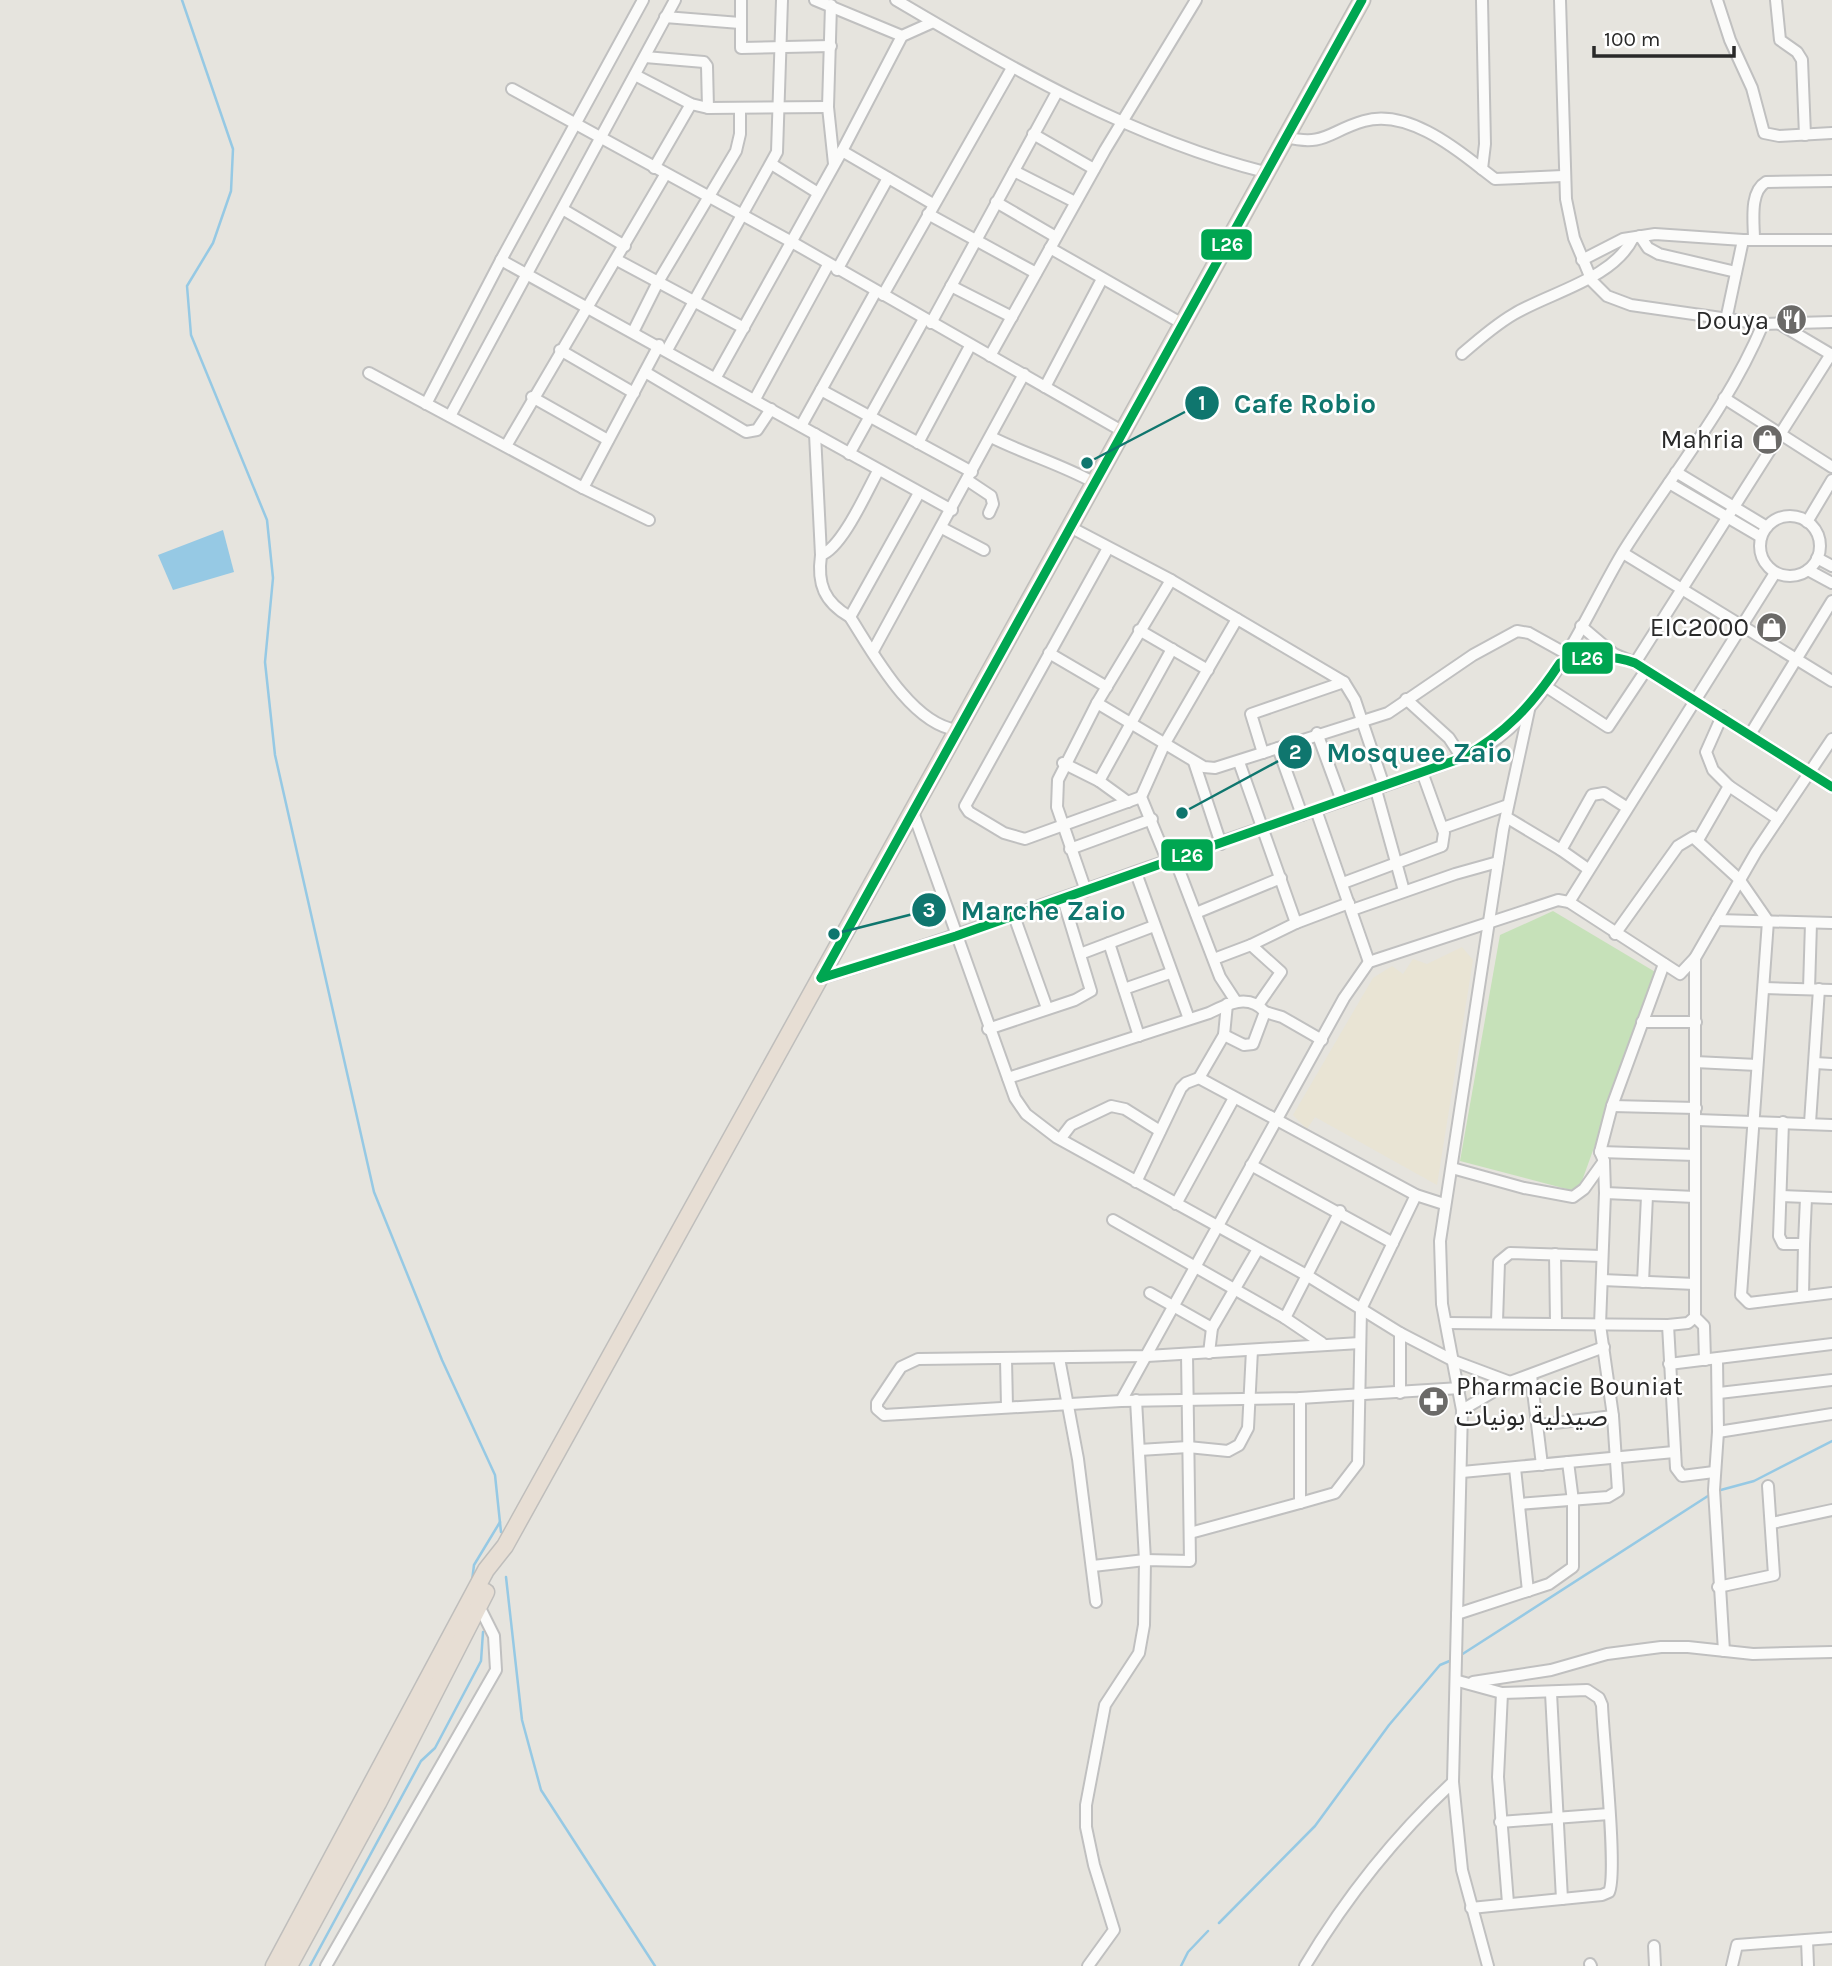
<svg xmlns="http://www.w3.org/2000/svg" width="1832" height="1966" font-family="Karla,'Noto Sans Arabic',sans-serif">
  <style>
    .education { fill: #e9e4d4 }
    .green { fill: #c6e1b9 }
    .water { fill: #96c9e4 }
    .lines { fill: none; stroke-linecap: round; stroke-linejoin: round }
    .stream { stroke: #96c9e4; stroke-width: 2.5 }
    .minor-casing { stroke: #c0c0c0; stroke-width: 14 }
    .highway-casing { stroke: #bfbebc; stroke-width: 19 }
    .minor { stroke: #fbfbfa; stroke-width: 10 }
    .highway { stroke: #e7ded4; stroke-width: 16 }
    .bus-1-casing { stroke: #fff; stroke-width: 14 }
    .bus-1 { stroke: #00a651; stroke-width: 9 }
    .labels { text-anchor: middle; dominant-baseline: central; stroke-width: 5; stroke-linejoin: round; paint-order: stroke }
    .poi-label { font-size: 26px; fill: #292929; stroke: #fff; text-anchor: end }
    .leader { fill: none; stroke: #0f766e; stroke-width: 2.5 }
    .callout-dot { fill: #0f766e; stroke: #fff; stroke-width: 2.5 }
    .mark-label { font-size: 21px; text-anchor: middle; font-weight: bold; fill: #fff }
    .callout-label { font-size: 28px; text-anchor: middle; font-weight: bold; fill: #0f766e; stroke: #fff; stroke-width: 5; stroke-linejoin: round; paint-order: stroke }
    .line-badge { stroke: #fff; stroke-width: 2.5 }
    .badge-label { font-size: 19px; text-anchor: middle; font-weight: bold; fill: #fff }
  </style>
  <rect width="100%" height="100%" fill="#e6e4de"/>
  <path class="education" d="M1462,947L1473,960L1437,1185L1315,1117L1307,1129L1293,1115L1373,978L1392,966L1403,974L1413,959L1427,964Z"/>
  <path class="green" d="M1553,911L1657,973L1578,1192L1460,1161L1500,935Z"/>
  <path class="water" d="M223,530L234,572L173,590L158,555Z"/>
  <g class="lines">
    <g class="stream">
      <path d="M182,0L233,149L231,191L213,243L187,286L191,335L267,520L273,578L265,662L275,755L374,1192L442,1360L495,1475L501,1532"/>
      <path d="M1717,1491L1754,1481L1832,1441"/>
      <path d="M506,1577L522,1720L541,1790L655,1966"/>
      <path d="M472,1581L474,1565L500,1522"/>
      <path d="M1461,1655L1711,1494"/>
      <path d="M1219,1923L1315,1826L1389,1725L1440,1665L1452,1660"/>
      <path d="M310,1966L421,1761L435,1748L481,1661L483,1632"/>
      <path d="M1181,1966L1188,1952L1208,1931"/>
    </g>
    <defs>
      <g id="minor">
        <path d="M741,0V48L831,46"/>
        <path d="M815,0L902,36"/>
        <path d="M896,0C1013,69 1133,139 1265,172"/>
        <path d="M1482,0L1485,144L1482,169L1495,179L1563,176"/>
        <path d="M1560,0L1566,199L1574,238L1592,281L1607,296L1631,305L1763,324L1832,322"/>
        <path d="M1717,0L1730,40L1752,88L1764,133L1779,136L1832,133"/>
        <path d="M1776,0L1780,40L1797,52L1802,60L1805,135"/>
        <path d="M831,5L828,107L834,164"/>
        <path d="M665,17L740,23"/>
        <path d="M645,57L704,62L707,66L708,108"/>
        <path d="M635,75L691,104L708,108L828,107"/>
        <path d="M512,89L790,241L1122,431"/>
        <path d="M1033,134L1094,169"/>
        <path d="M1286,137C1325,147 1329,131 1364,121C1405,109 1452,145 1482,169"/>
        <path d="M842,151L933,204"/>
        <path d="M773,165L818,193"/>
        <path d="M654,168L691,104"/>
        <path d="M1014,171L1075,202"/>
        <path d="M996,202L1056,237"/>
        <path d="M564,210L625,246"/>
        <path d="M928,214L1036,273"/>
        <path d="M1640,236L1648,248L1659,254L1736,272"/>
        <path d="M1754,240C1754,222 1749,192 1766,182L1832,181"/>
        <path d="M1050,248L1181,323"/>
        <path d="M501,260L952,510"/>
        <path d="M617,260L744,328"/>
        <path d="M1582,260L1623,239L1655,234L1743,240H1832"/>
        <path d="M837,270L888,178"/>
        <path d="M951,286L1012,317"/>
        <path d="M883,295L1012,68"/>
        <path d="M1726,320L1743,240"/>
        <path d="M931,323L1057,92"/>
        <path d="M1778,323L1832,355"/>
        <path d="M633,332L658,282L736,151L740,134V108"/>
        <path d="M560,350L634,393"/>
        <path d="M667,350L777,152L782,0"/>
        <path d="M1462,354C1478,340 1495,325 1514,314C1551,292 1613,279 1633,238"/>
        <path d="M990,356L1105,150L1196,0"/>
        <path d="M645,372L746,432L757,430L771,409"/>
        <path d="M369,373L583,488L649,520"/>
        <path d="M716,377L842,151L902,36L931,23"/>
        <path d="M1045,387L1102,279"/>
        <path d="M821,390L972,472"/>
        <path d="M532,397L608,440"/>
        <path d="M1724,398L1832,467"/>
        <path d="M755,399L828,265"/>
        <path d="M426,404L501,260L643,0"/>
        <path d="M450,416L675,0"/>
        <path d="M801,426L876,291"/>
        <path d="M815,434L821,555C842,548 867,491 878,471"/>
        <path d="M991,437C1025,454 1060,464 1093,482"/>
        <path d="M918,443L970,346"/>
        <path d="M506,446L665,175"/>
        <path d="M849,454L924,319"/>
        <path d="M1676,472L1767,527"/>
        <path d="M967,480L991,496L993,504L989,513"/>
        <path d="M1669,483L1761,537"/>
        <path d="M583,488L659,345"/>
        <circle cx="1790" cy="546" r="30"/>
        <path d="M1807,522L1832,480"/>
        <path d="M1070,527L1171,580L1344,682L1355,700L1384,786"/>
        <path d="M942,528L984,550"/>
        <path d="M1108,548L965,806L969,812L1004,833L1025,839L1141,797"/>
        <path d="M1623,553L1832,681"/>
        <path d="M821,555C817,584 824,602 850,617C873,653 911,724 957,730"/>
        <path d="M1817,558L1832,566"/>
        <path d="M1808,570L1832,583"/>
        <path d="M850,617L919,493"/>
        <path d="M1581,626L1614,654"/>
        <path d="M1139,630L1208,670"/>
        <path d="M873,651L1024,374"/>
        <path d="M1049,653L1107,687"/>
        <path d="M1560,663L1614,654L1635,663L1832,787"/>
        <path d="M1635,663L1831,354"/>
        <path d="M1545,686L1608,727L1646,670"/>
        <path d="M1406,699L1449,738L1462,758"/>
        <path d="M1097,703L1204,767L1215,768L1388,713L1473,655L1517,631L1529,633L1565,653"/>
        <path d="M1722,716L1706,752L1713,770L1729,786"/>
        <path d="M1317,733L1342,801"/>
        <path d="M1751,733L1832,601"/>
        <path d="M1278,748L1302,815"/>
        <path d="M1263,753L1251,714L1344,682"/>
        <path d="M1194,762L1221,844"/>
        <path d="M1239,762L1296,923L1251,945L1281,972L1258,1005"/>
        <path d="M1063,763L1099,781L1128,802"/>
        <path d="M1099,781L1172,649"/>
        <path d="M1376,790L1404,891"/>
        <path d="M1316,810L1369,962"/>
        <path d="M913,812L1015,1098L1026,1114L1056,1137L1308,1276L1400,1333L1454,1361L1510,1382"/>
        <path d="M1506,817L1561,850"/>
        <path d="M1443,828L1508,805"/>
        <path d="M1698,840L1729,786L1778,819"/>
        <path d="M1070,849L1152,819"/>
        <path d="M1174,857L1220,977L1235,1000"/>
        <path d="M1167,860L1141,797L1165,743L1237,619"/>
        <path d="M1588,869L1561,850L1592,795L1604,793L1626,807"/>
        <path d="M1136,873L1189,1019"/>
        <path d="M1343,883L1442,846L1444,833L1422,772"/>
        <path d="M1086,891L1057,807L1058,780L1097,703L1171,580"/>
        <path d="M1569,902L1775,573"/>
        <path d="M1352,910L1455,874L1498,862"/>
        <path d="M1196,913L1281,878"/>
        <path d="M1014,916L1047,1008"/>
        <path d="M1717,920L1832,923"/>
        <path d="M1296,923L1349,903"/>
        <path d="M1615,934L1678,846L1693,837L1739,879L1768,921L1741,1295L1749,1303L1832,1293"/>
        <path d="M1109,943L1139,1036"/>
        <path d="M1080,954L1154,926"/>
        <path d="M1695,958V1317L1704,1326L1705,1360"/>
        <path d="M1214,959L1251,945"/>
        <path d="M821,978C971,933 1117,877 1265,827C1315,811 1365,793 1415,775C1443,764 1473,756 1498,738C1555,695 1587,612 1623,552C1670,477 1729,406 1763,324"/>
        <path d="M1764,988L1832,990"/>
        <path d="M1124,989L1170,973"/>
        <path d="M1809,989L1811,923"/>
        <path d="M1265,1012L1282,1017L1322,1040"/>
        <path d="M1642,1022H1696"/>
        <path d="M988,1029L1075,1000L1091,991L1063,899"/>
        <path d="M1695,1062L1757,1065"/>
        <path d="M1815,1063L1832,1064"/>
        <path d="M1008,1078L1209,1013C1227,1004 1249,993 1265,1012L1253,1044L1244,1045L1224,1035"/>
        <path d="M1199,1078L1224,1035L1227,1004"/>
        <path d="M1612,1106L1696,1108"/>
        <path d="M1697,1120L1832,1125"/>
        <path d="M1783,1122L1779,1236L1783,1244H1804L1803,1296"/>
        <path d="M1810,1123L1819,989"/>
        <path d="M1061,1138L1071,1125L1111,1106L1125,1109L1160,1131"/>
        <path d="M1600,1152L1695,1155"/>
        <path d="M1251,1165L1393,1243"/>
        <path d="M1452,1168L1524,1188L1573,1197L1584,1189L1604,1161"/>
        <path d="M1136,1182L1181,1088L1186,1083L1199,1078L1416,1195L1444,1204"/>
        <path d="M1605,1193L1695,1197"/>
        <path d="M1781,1196L1832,1198"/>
        <path d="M1176,1204L1234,1098"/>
        <path d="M1113,1220L1285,1318L1322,1343"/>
        <path d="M1804,1244L1806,1198"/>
        <path d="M1555,1254L1556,1323"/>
        <path d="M1602,1280L1695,1284"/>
        <path d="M1643,1282L1647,1196"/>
        <path d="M1150,1293L1212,1328"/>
        <path d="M1285,1318L1340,1211"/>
        <path d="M1497,1322L1499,1262L1510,1253L1602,1256"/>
        <path d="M1446,1323L1668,1325L1688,1323L1695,1317"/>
        <path d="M1668,1325L1676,1468L1682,1476L1714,1472"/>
        <path d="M1360,1343L1147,1356L918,1359L901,1367L877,1403V1409L884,1415L1121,1401L1300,1398L1460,1388"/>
        <path d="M1209,1353L1212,1328L1258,1249"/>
        <path d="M1059,1358L1078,1459L1096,1602"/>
        <path d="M1006,1359L1007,1407"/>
        <path d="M1717,1359L1718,1432L1714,1490L1724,1651"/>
        <path d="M1669,1364L1832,1344"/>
        <path d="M1531,1375L1542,1465"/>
        <path d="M1400,1393V1333"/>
        <path d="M1719,1393L1832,1380"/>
        <path d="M1121,1401L1344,998L1369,962L1558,900L1569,902L1680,974L1695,958L1756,852L1832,739"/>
        <path d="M1462,1410L1510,1382L1604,1347"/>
        <path d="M1538,1425L1613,1416"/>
        <path d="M1718,1432L1832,1414"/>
        <path d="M1139,1450L1188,1447L1228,1451L1239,1445L1248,1428L1252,1350"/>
        <path d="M1515,1468L1528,1591"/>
        <path d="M1462,1472L1674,1452"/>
        <path d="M1300,1503L1335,1493L1358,1463L1361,1309L1416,1195"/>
        <path d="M1519,1504L1608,1497L1618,1491L1613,1416L1600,1325L1605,1193L1604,1161L1600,1152L1612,1106L1664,964"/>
        <path d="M1772,1523L1832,1510"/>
        <path d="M1190,1533L1300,1503V1398"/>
        <path d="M1093,1566L1145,1560L1190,1561L1187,1354"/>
        <path d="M1718,1587L1774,1575L1768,1486"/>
        <path d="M1457,1614L1549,1584L1573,1567V1501L1568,1462"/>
        <path d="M1458,1681L1502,1693L1587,1690L1599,1698L1602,1705C1603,1736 1618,1874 1609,1892L1602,1895L1471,1908"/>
        <path d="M1473,1682L1551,1670L1607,1654L1661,1647H1688L1753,1654L1832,1652"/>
        <path d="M1502,1693L1498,1777L1508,1903"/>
        <path d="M1551,1693L1562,1899"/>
        <path d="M1500,1822L1609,1814"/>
        <path d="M1807,1940L1808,1966"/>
        <path d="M1654,1946L1655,1966"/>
        <path d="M1590,1964L1591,1966"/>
        <path d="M326,1966L496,1670L494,1636L479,1606"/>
        <path d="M1088,1966L1114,1930L1094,1865L1086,1827V1805L1105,1705L1139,1653L1144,1625L1145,1560L1136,1400"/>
        <path d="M1305,1966C1345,1899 1396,1835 1453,1782"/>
        <path d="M1488,1966L1462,1870L1453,1782L1462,1410L1442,1304L1440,1241L1503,830L1529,710"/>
        <path d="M1732,1966L1737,1945L1832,1938"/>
      </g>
      <g id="highway">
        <path d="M274,1966L486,1570L505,1546L1362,0"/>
        <path d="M289,1966L378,1803L486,1592"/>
      </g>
    </defs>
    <use href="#minor" class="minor-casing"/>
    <use href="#highway" class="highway-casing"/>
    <use href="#minor" class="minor"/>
    <use href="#highway" class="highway"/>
    <defs>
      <g id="bus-1">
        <path d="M821,978L956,936L1462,758C1505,734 1533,704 1560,663C1587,657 1609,653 1635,663L1832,787"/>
        <path d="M821,978L1362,0"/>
      </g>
    </defs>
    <use href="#bus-1" class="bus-1-casing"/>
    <use href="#bus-1" class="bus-1"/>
  </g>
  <defs>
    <symbol id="restaurant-disc" viewBox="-11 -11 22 22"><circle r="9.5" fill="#6b6a68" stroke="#fff"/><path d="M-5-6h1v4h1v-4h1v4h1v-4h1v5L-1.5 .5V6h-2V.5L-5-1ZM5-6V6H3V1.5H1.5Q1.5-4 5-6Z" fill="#fff"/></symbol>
    <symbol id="shop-disc" viewBox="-11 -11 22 22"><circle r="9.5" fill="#6b6a68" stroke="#fff"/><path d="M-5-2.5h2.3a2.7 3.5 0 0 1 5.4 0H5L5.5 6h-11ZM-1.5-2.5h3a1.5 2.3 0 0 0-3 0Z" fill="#fff"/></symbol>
    <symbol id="pharmacy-disc" viewBox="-11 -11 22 22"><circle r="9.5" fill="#6b6a68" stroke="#fff"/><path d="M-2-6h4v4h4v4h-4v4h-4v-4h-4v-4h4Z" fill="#fff"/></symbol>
  </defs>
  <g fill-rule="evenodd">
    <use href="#restaurant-disc" x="1774" y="302" width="35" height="35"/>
    <use href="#shop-disc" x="1750" y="422" width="35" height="35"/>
    <use href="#shop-disc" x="1754" y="610" width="35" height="35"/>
    <use href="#pharmacy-disc" x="1416" y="1384" width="35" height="35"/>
  </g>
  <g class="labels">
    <g class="poi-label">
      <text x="1769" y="320">Douya</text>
      <text x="1744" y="439">Mahria</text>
      <text x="1749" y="627">EIC2000</text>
      <text x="1456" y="1386" text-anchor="start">Pharmacie Bouniat<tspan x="1456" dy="30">صيدلية بونيات</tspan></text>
    </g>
  </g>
  <path class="leader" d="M1087 463L1202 403M1182 813L1295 752M834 934L929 910"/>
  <g class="callout-dot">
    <circle cx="1087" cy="463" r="7"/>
    <circle cx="1182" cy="813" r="7"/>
    <circle cx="834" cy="934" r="7"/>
    <circle cx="1202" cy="403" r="18"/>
    <circle cx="1295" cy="752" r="18"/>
    <circle cx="929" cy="910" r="18"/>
  </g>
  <g class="mark-label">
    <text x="1202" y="410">1</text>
    <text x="1295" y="759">2</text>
    <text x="929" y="917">3</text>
  </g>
  <g class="callout-label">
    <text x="1305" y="413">Cafe Robio</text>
    <text x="1419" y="762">Mosquee Zaio</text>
    <text x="1043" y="920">Marche Zaio</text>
  </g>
  <g class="line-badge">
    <rect x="1200" y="228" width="53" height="33" rx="7" fill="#00a651"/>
    <rect x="1561" y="641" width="53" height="34" rx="7" fill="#00a651"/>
    <rect x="1160" y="838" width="54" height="34" rx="7" fill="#00a651"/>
  </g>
  <g class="badge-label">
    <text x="1227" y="251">L26</text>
    <text x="1587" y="665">L26</text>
    <text x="1187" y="862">L26</text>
  </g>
  <path d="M1594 46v10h140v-10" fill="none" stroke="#292929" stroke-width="3.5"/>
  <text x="1604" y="46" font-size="21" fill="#292929" stroke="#ffffff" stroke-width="5" paint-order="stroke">100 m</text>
</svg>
